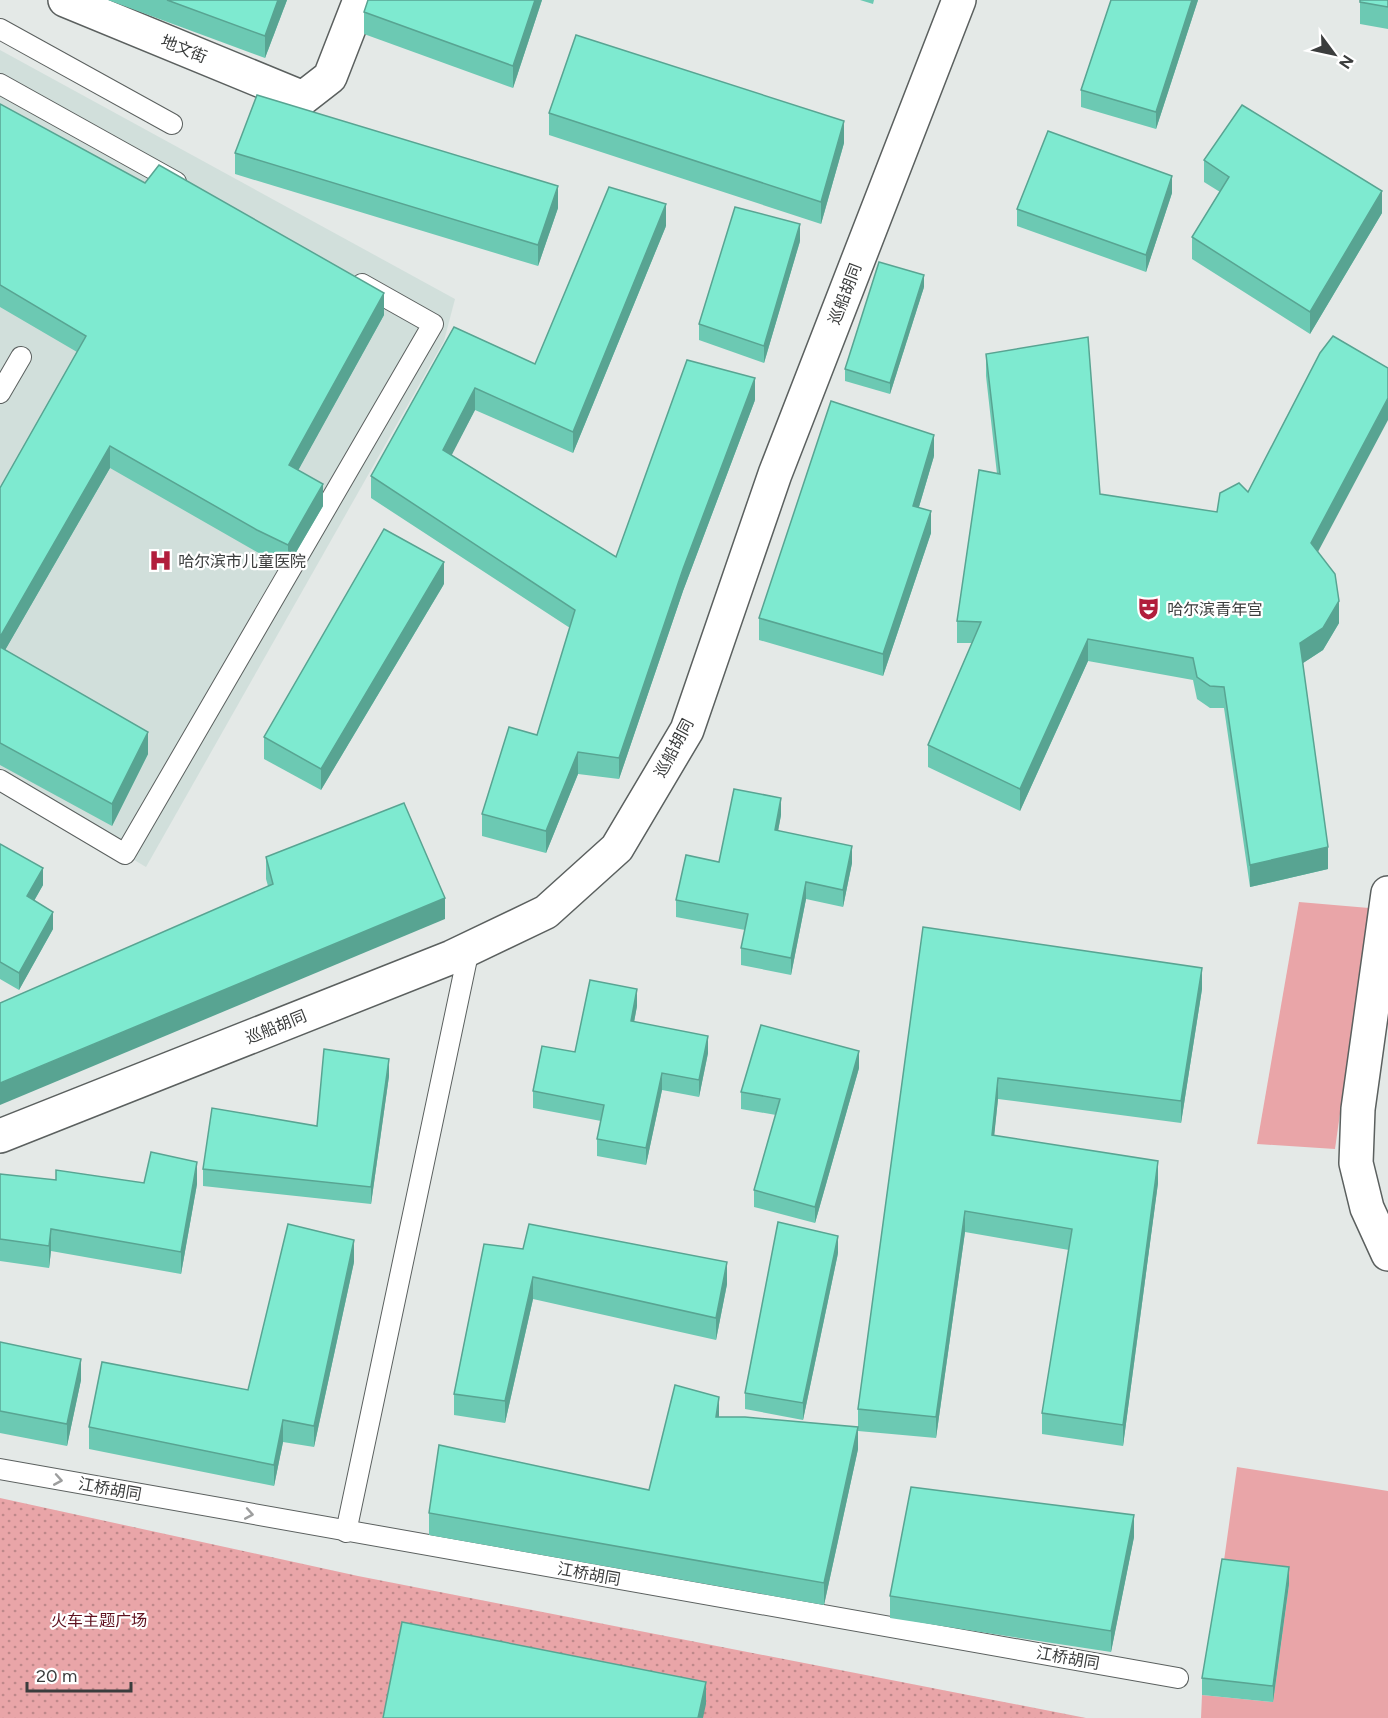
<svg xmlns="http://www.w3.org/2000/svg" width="1388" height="1718" font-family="Figtree,'Noto Sans SC',sans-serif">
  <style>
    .built { fill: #d1dfdb }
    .green { fill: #e9a5a8 }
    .park { fill: url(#park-dots) }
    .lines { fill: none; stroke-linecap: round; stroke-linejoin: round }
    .lane-casing { stroke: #5b605f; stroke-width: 22 }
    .street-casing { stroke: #5b605f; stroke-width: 36 }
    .secondary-casing { stroke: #5b605f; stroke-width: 36 }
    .lane { stroke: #fff; stroke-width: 20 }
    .street { stroke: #fff; stroke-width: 33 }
    .secondary { stroke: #fff; stroke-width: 33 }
    .wall { fill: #6cc9b3 }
    .shaded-wall { fill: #58a492 }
    .building { fill: #7eead0; stroke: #58a492; stroke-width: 1.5 }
    .oneway { stroke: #9d9e9e }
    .labels { text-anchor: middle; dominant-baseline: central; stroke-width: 4.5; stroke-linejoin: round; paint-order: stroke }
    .street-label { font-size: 16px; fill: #3b3d3d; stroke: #fff }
    .poi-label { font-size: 16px; fill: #3b3d3d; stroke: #fff; text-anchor: start }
    .park-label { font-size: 16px; fill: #5e101e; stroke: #fff }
  </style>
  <defs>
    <pattern id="park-dots" width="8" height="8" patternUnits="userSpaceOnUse" patternTransform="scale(1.5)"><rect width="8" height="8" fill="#e9a5a8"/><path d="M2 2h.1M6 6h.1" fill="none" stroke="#be888a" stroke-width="1.8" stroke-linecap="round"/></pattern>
  </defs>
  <rect width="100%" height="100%" fill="#e4e9e7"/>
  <path class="built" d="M0,50L455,299L444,341L146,867L0,780Z"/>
  <g class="green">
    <path d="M1299,902L1369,908L1335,1149L1257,1144Z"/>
    <path d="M1237,1467L1388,1491V1718H1201L1202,1695L1273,1702L1289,1584L1222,1575Z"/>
  </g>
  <path class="park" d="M0,1498L358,1576L1086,1718H0Z"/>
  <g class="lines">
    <defs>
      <g id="lane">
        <path d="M0,29L172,124"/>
        <path d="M0,84L176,182"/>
        <path d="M0,393L21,357"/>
        <path d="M0,780L125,854L433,324L362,284"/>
        <path d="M0,1469L1178,1678"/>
        <path d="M346,1532L469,949"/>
      </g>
      <path id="street" d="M65,0L303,98L330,77L360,0"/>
      <g id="secondary">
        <path d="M1388,893L1358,1109L1356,1163L1367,1208L1388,1254"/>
        <path d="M0,1136L452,957L546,912L617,848L687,730L775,474L959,0"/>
      </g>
    </defs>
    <use href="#lane" class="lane-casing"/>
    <use href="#street" class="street-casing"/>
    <use href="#secondary" class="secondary-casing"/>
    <use href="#lane" class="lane"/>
    <use href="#street" class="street"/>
    <use href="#secondary" class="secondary"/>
  </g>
  <g class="wall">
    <path d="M108,0H287L265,58Z"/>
    <path d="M542,0L513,88L364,34V12Z"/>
    <path d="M860,0H874L873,4Z"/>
    <path d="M1111,0H1198L1156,129L1081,107V90Z"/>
    <path d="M1388,0V29L1360,24V2Z"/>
    <path d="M0,104L384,315L298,470L323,506L288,566L257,552L110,468L5,650L148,754L112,826L0,765V488L77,352L0,307Z"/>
    <path d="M549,113L844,143L821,224L549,135Z"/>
    <path d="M235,153L558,208L538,266L235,174Z"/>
    <path d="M1204,160L1382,213L1310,334L1192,259V237L1220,192L1204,182Z"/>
    <path d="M1172,193L1146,272L1017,226V209Z"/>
    <path d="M666,226L573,453L475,410L451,455L616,557L755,400L683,591L619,779L578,774L546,853L482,836V814L537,735L570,628L371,498V476L454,327L535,364Z"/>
    <path d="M800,241L764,363L699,340V324Z"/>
    <path d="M924,287L890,394L845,381V369Z"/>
    <path d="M986,354L1100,494L1217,512L1248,492L1318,552L1339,623L1323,650L1303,663L1328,869L1250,887L1224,708H1210L1197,699L1193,680L1088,661L1020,811L928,767V745L972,643H957V621L997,474L986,376Z"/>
    <path d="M934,456L919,507L931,533L883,676L759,640V618Z"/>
    <path d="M444,584L321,790L264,759V737Z"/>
    <path d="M781,815L778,831L852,863L843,907L806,899L791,975L741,965V948L745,930L676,917V900L719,862Z"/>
    <path d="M0,844L43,885L34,901L53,929L19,990L0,979Z"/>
    <path d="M266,857L445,919L268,886L266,879Z"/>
    <path d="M923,927L1202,989L1181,1123L998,1099L994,1135L1158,1183L1123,1446L1042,1434V1413L1069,1250L965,1232L936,1438L858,1431V1409Z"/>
    <path d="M637,1006L634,1022L708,1053L699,1097L662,1090L646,1165L597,1156V1139L601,1121L533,1108V1091L575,1052Z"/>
    <path d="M859,1068L815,1223L754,1207V1190L776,1115L741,1109V1092Z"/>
    <path d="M389,1076L371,1204L203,1186V1169L317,1126Z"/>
    <path d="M0,1174L56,1180L197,1184L181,1274L51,1251L49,1268L0,1261Z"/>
    <path d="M484,1244L727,1284L716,1340L533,1299L505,1423L454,1415V1394Z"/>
    <path d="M838,1253L803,1420L745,1409V1393Z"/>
    <path d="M354,1262L314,1447L283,1442L274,1486L89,1449V1427L248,1390Z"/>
    <path d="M0,1342L81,1380L67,1446L0,1433Z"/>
    <path d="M719,1417L858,1449L824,1605L429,1535V1513L649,1490Z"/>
    <path d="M1134,1537L1111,1652L890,1618V1596Z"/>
    <path d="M1289,1584L1273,1702L1202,1695V1678Z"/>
  </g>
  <g class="shaded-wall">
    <path d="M278,0H287L265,58V36Z"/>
    <path d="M535,0H542L513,88V66Z"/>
    <path d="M1192,0H1198L1156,129V112Z"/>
    <path d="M844,121V143L821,224V202Z"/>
    <path d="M1172,176V193L1146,272V255Z"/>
    <path d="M558,186V208L538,266V245Z"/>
    <path d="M1382,191V213L1310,334V312Z"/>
    <path d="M666,204V226L573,453V432Z"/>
    <path d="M800,224V241L764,363V346Z"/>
    <path d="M924,275V287L890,394V383Z"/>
    <path d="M384,293V315L289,487V465Z"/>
    <path d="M755,378V400L683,591L619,779V758L683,569Z"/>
    <path d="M475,388V410L443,472V450Z"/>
    <path d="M1388,398V420L1311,565V543Z"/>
    <path d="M934,435V456L913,527V506Z"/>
    <path d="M110,446V468L0,659V637Z"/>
    <path d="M323,484V506L288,566V545Z"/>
    <path d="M931,511V533L883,676V654Z"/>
    <path d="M444,562V584L321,790V769Z"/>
    <path d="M1339,601V623L1323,650L1300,665V643Z"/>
    <path d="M1088,639V661L1020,811V789Z"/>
    <path d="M148,732V754L112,826V804Z"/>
    <path d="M578,752V774L546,853V831Z"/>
    <path d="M781,798V815L775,847V830Z"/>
    <path d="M852,846V863L843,907V890Z"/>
    <path d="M1328,847V869L1250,887V865Z"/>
    <path d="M43,868V885L27,913V896Z"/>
    <path d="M806,882V899L791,975V958Z"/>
    <path d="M445,898V919L0,1105V1083Z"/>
    <path d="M53,912V929L19,990V973Z"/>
    <path d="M1202,968V989L1181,1123V1101Z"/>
    <path d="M637,989V1006L631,1038V1021Z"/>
    <path d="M708,1036V1053L699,1097V1080Z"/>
    <path d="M859,1051V1068L815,1223V1207Z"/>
    <path d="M389,1059V1076L371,1204V1187Z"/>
    <path d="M662,1073V1090L646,1165V1148Z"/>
    <path d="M998,1078V1099L992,1157V1135Z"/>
    <path d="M1158,1161V1183L1123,1446V1425Z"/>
    <path d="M197,1162V1184L181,1274V1252Z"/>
    <path d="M965,1211V1232L936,1438V1417Z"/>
    <path d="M51,1229V1251L49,1268V1246Z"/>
    <path d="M838,1236V1253L803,1420V1403Z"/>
    <path d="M354,1240V1262L314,1447V1426Z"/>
    <path d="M727,1262V1284L716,1340V1318Z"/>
    <path d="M533,1277V1299L505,1423V1401Z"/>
    <path d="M81,1359V1380L67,1446V1424Z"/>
    <path d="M719,1397V1418L716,1417Z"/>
    <path d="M283,1420V1442L274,1486V1465Z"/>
    <path d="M858,1427V1449L824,1605V1583Z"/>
    <path d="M1134,1515V1537L1111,1652V1631Z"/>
    <path d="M1289,1567V1584L1273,1702V1686Z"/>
    <path d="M706,1682V1704L703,1718H698Z"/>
  </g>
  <g class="building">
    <path d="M167,0H278L265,36Z"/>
    <path d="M368,0H535L513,66L364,12Z"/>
    <path d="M1111,0H1192L1156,112L1081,90Z"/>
    <path d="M1360,0H1388V7L1360,2Z"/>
    <path d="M576,35L844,121L821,202L549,113Z"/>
    <path d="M257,95L558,186L538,245L235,153Z"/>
    <path d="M0,104L145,183L159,165L384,293L289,465L323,484L288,545L257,530L110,446L0,637V488L86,336L0,285Z"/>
    <path d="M1242,105L1382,191L1310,312L1192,237L1229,177L1204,160Z"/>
    <path d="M1048,131L1172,176L1146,255L1017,209Z"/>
    <path d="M609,187L666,204L573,432L475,388L443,450L616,557L687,360L755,378L683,569L619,758L578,752L546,831L482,814L509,727L537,735L575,610L371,476L454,327L535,364Z"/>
    <path d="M735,207L800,224L764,346L699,324Z"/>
    <path d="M879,262L924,275L890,383L845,369Z"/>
    <path d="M1333,336L1388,368V398L1311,543L1335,574L1339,601L1323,628L1300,643L1328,847L1250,865L1224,687L1210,686L1197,677L1193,658L1088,639L1020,789L928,745L981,622L957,621L979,470L1000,474L986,354L1088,337L1100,494L1217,512L1220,493L1239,483L1248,492L1320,353Z"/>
    <path d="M831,401L934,435L913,506L931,511L883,654L759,618Z"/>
    <path d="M384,529L444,562L321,769L264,737Z"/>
    <path d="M0,647L148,732L112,804L0,743Z"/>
    <path d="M734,789L781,798L775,830L852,846L843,890L806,882L791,958L741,948L748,914L676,900L686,855L719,862Z"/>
    <path d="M404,803L445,898L0,1083V1003L273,884L266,857Z"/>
    <path d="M0,844L43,868L27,896L53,912L19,973L0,962Z"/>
    <path d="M923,927L1202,968L1181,1101L998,1078L992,1135L1158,1161L1123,1425L1042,1413L1072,1229L965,1211L936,1417L858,1409Z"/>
    <path d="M590,980L637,989L631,1021L708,1036L699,1080L662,1073L646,1148L597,1139L604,1105L533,1091L542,1046L575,1052Z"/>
    <path d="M761,1025L859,1051L815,1207L754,1190L780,1099L741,1092Z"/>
    <path d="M324,1049L389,1059L371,1187L203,1169L212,1108L317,1126Z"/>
    <path d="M151,1152L197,1162L181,1252L51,1229L49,1246L0,1239V1174L56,1180V1170L144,1183Z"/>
    <path d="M778,1222L838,1236L803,1403L745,1393Z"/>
    <path d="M288,1224L354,1240L314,1426L283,1420L274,1465L89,1427L102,1362L248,1390Z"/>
    <path d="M529,1224L727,1262L716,1318L533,1277L505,1401L454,1394L484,1244L523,1249Z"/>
    <path d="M0,1342L81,1359L67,1424L0,1411Z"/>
    <path d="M675,1385L719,1397L716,1417H745L858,1427L824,1583L429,1513L439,1445L649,1490Z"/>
    <path d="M911,1487L1134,1515L1111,1631L890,1596Z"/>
    <path d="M1222,1559L1289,1567L1273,1686L1202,1678Z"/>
    <path d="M402,1622L706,1682L698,1718H383Z"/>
  </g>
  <defs><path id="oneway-chevron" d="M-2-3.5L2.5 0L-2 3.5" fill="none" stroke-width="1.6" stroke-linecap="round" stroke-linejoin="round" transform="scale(1.5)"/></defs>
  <g class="oneway">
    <use href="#oneway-chevron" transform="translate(58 1480) rotate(10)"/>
    <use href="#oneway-chevron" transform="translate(249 1514) rotate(10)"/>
  </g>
  <defs>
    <symbol id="hospital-bare" viewBox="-9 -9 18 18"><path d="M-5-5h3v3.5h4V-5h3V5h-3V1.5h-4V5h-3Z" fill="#b11e3c" stroke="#fff" stroke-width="2.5" paint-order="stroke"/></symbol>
    <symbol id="theatre-bare" viewBox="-9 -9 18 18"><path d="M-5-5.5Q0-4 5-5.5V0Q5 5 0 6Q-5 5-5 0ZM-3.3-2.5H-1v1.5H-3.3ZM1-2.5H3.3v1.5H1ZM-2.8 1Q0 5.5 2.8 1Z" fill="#b11e3c" stroke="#fff" stroke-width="2.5" paint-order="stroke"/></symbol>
  </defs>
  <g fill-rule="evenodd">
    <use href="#hospital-bare" x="144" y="544" width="33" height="33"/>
    <use href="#theatre-bare" x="1132" y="592" width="33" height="33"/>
  </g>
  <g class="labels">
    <g class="street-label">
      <text transform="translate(184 49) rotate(22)">地文街</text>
      <text transform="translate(845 294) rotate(-69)">巡船胡同</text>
      <text transform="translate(674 748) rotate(-62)">巡船胡同</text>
      <text transform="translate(276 1027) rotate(-22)">巡船胡同</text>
      <text transform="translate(110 1489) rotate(10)">江桥胡同</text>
      <text transform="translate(589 1574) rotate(10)">江桥胡同</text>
      <text transform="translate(1068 1658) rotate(10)">江桥胡同</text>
    </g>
    <g class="poi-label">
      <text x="178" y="561">哈尔滨市儿童医院</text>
      <text x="1167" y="609">哈尔滨青年宫</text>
    </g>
    <g class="park-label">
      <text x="99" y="1620">火车主题广场</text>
    </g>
  </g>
  <g transform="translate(1334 54) rotate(123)" stroke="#ffffff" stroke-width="4.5" paint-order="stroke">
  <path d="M0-4.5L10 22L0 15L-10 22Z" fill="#3b3d3d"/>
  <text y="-9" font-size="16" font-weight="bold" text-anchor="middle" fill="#3b3d3d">N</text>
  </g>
  <path d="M27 1682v9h104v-9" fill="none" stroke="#3b3d3d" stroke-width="3"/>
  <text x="36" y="1682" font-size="18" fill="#3b3d3d" stroke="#ffffff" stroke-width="4.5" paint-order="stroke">20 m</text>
</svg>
